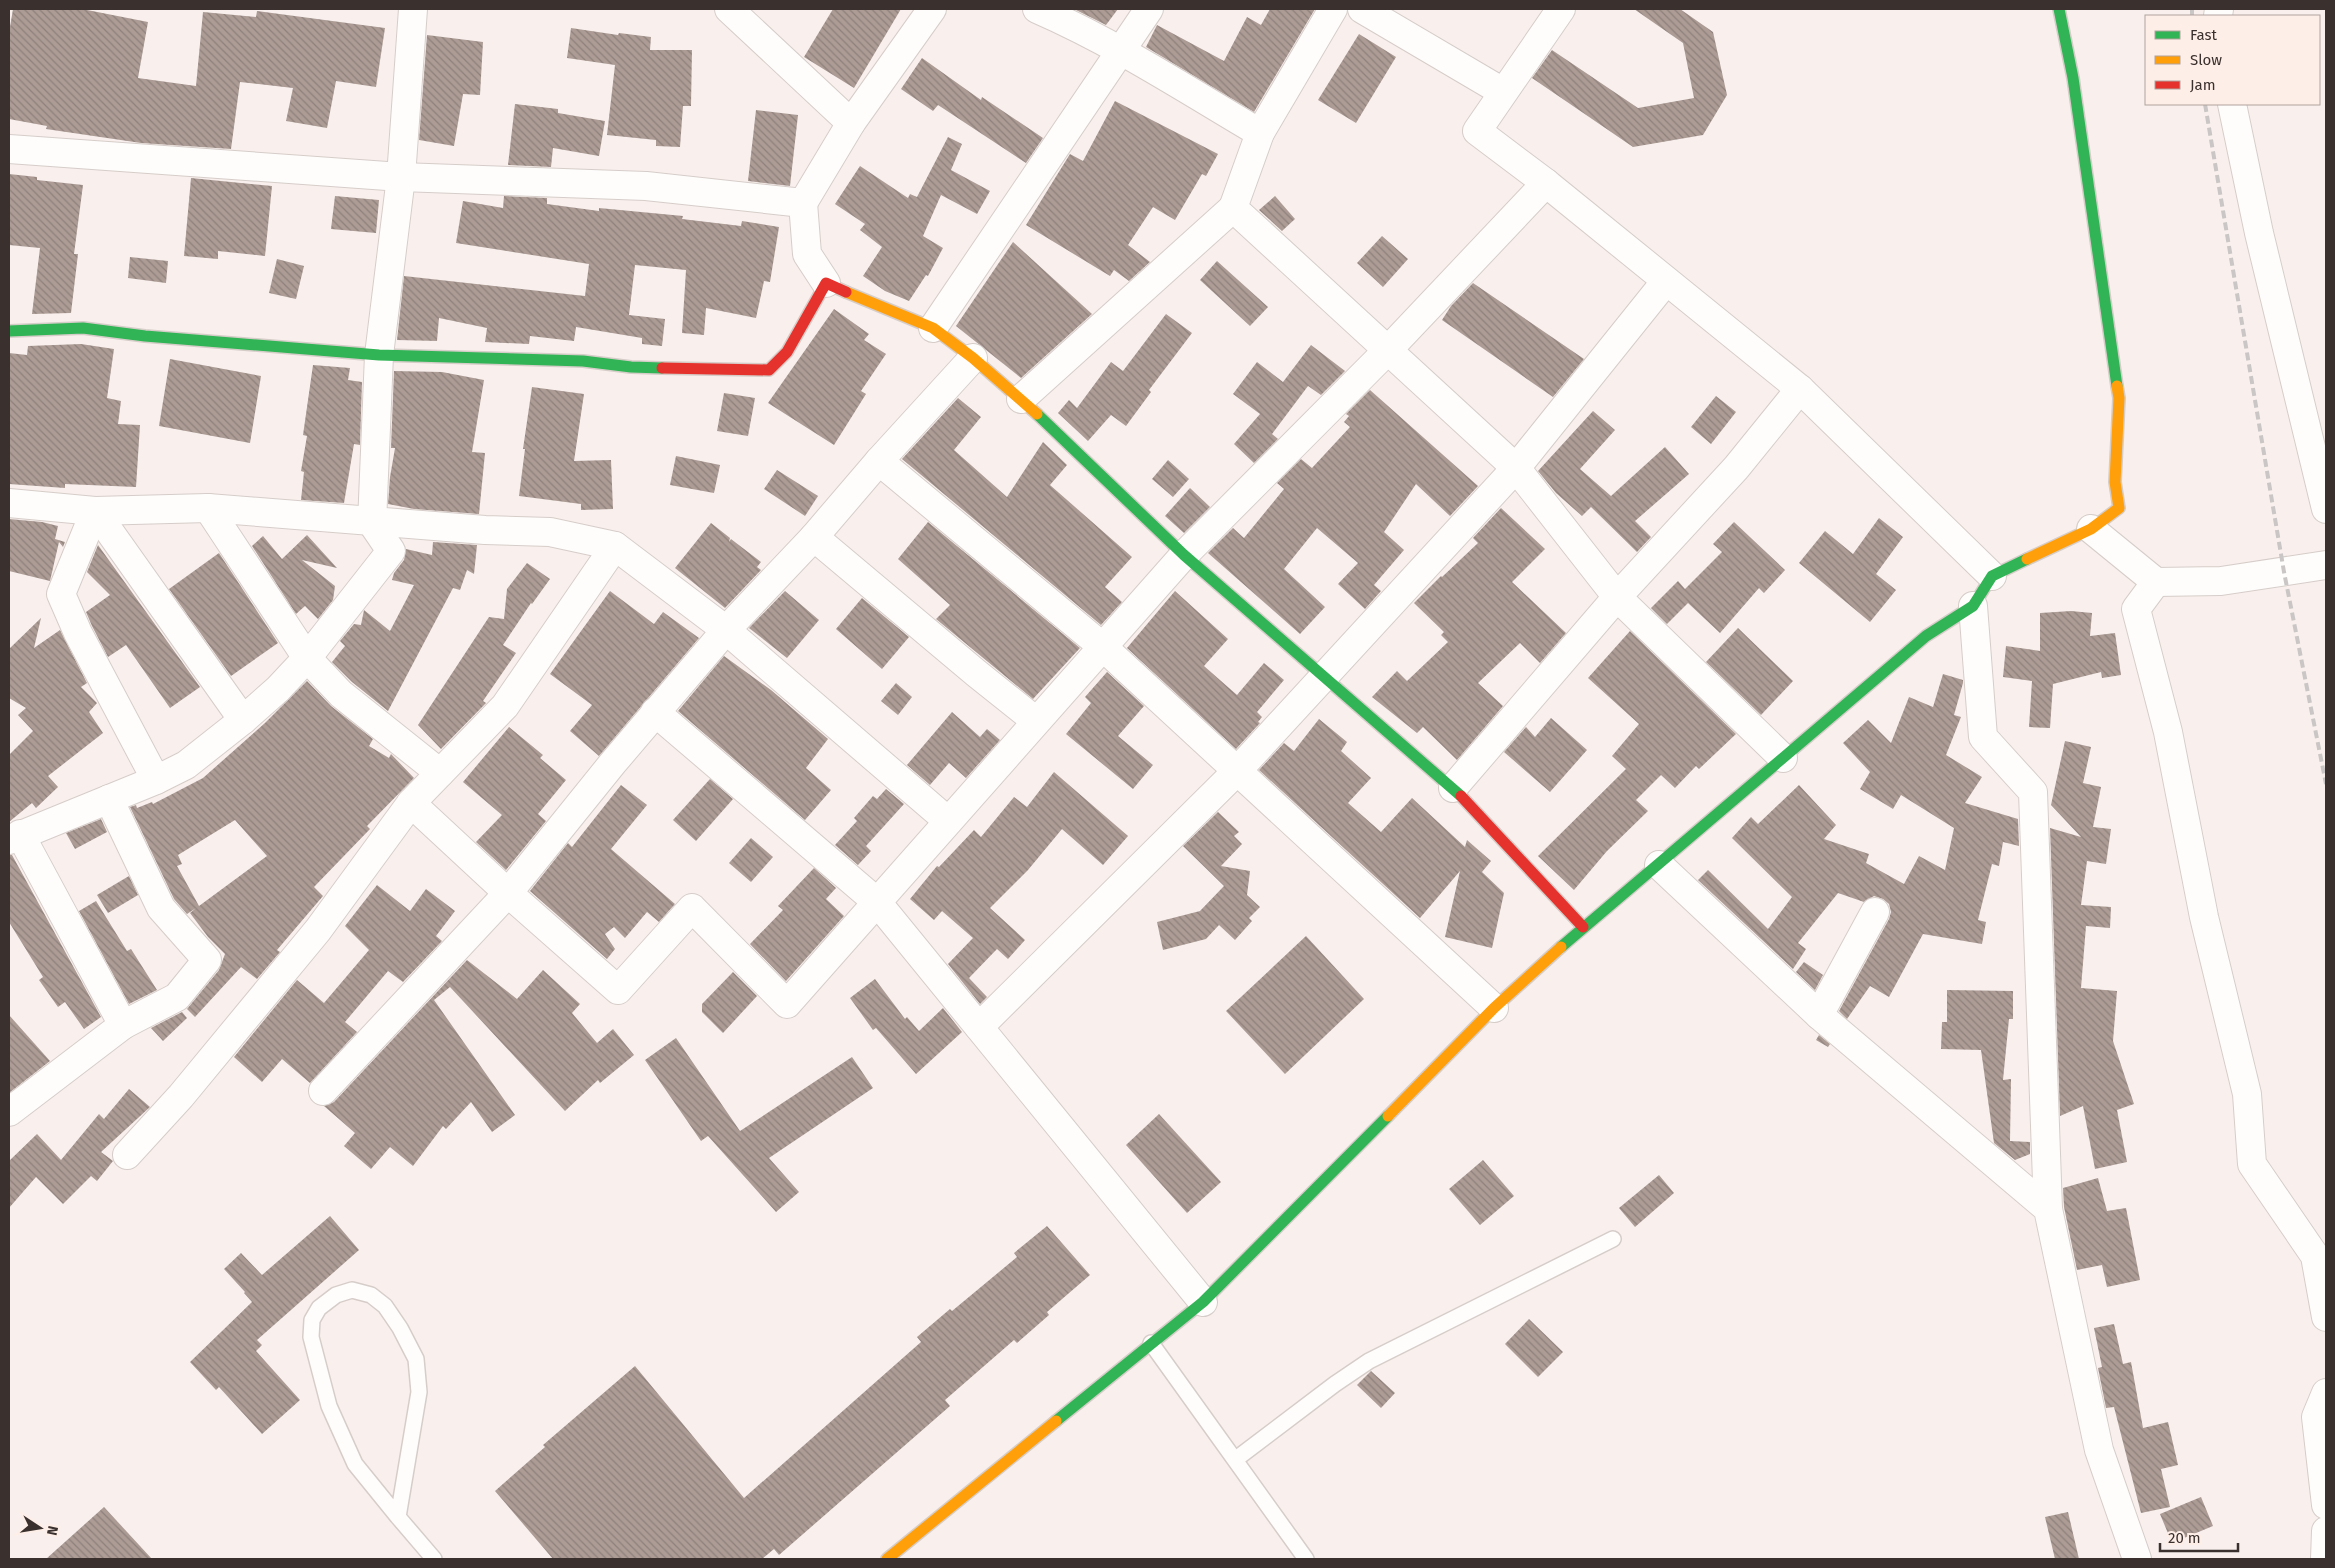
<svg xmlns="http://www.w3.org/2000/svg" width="2335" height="1568" font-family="'Fira Sans',sans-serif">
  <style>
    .building { fill: url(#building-back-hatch); fill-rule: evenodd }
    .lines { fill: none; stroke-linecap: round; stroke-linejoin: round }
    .lane-casing { stroke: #d6cdc9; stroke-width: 18 }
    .street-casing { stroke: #d6cdc9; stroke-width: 30 }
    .fast-casing { stroke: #d6cdc9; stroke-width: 14 }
    .slow-casing { stroke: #d6cdc9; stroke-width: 14 }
    .jam-casing { stroke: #d6cdc9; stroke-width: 14 }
    .lane { stroke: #fefdfc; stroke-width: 15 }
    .street { stroke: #fefdfc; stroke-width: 28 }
    .fast { stroke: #30b455; stroke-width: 11 }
    .slow { stroke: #ff9f0a; stroke-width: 11 }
    .jam { stroke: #e5322d; stroke-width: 11 }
    .rail { stroke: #c9c6c5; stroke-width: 4; stroke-dasharray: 8 4; stroke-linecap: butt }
  </style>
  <defs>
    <pattern id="building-back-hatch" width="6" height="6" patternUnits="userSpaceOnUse" patternTransform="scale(1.25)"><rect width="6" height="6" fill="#ad9c96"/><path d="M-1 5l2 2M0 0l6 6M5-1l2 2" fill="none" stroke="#8e807b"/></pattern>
  </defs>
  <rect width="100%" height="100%" fill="#f9f0ed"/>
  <g class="building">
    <path d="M13,9H82L148,22L138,78L196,86L203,12L256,17L257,11L385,28L376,87L336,81L327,128L286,121L293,88L240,82L231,149L141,143L46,129L47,126L9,119V33Z"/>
    <path d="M833,9H901L854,88L804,57Z"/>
    <path d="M1074,9H1118L1106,25Z"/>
    <path d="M1270,9H1315L1254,112L1146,47L1157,25L1224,61L1247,17L1261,25Z"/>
    <path d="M1634,9H1680L1713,32L1727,95L1703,135L1633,147L1532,78L1552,50L1638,108L1694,98L1683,43Z"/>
    <path d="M571,28L618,35L619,33L651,37L650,50H692L691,106H683L680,147L656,146V140L607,135L615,65L567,58Z"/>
    <path d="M1359,34L1396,57L1356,123L1318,100Z"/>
    <path d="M427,35L483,42L480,95L463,94L454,146L419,140Z"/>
    <path d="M922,58L981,100L982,97L1043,138L1026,163L938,105L933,111L901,89Z"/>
    <path d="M1115,101L1218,154L1206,176L1202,174L1175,220L1153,207L1128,245L1150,262L1129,281L1114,270L1110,276L1026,225L1070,154L1083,161Z"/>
    <path d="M515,104L558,109V113L605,121L599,156L553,148L551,167L508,165Z"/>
    <path d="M756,110L798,115L790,186L748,181Z"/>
    <path d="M948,137L962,144L951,170L990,191L977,214L941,195L923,236L943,248L928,276L926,275L909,301L885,291L863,276L882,247L860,230L865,224L835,204L860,166L908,198L910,194L917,197Z"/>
    <path d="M9,174L37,177V180L83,185L74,254H78L71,313L32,314L40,248L9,245Z"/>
    <path d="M191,178L272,186L265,256L218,251V259L184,256Z"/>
    <path d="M335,196L379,200L376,233L331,229Z"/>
    <path d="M504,196L547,198V204L599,211V208L683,216L682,219L741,226L742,221L779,227L770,282L764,281L756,318L706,308L704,335L682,333L686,270L635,265L629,315L665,319L662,346L642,344V338L576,327L574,341L530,336L529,344L485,342L487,328L439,318L437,341L397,340L404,276L585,296L589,264L456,243L463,201L503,208Z"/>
    <path d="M1275,196L1295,219L1282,231L1259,210Z"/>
    <path d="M1382,236L1408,259L1383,287L1357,263Z"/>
    <path d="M1013,242L1092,314L1021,378L956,326Z"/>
    <path d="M130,257L168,261L166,283L128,278Z"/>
    <path d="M277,259L304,266L296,299L269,293Z"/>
    <path d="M1217,261L1268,307L1250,326L1200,280Z"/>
    <path d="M1473,283L1584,359L1553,397L1442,320L1451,306Z"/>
    <path d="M834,309L869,334L864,340L886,354L861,391L866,394L834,445L768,403Z"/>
    <path d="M1166,314L1192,333L1149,390L1151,392L1126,426L1111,415L1088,441L1058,413L1069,400L1077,408L1111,362L1123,371Z"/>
    <path d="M81,344L114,349L107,398L121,401L118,424L140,425L136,487L65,484V488L9,484V353L27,355L28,346Z"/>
    <path d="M1311,345L1345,371L1321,395L1308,386L1272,434L1278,439L1254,463L1234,444L1260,414L1233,394L1257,362L1283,382Z"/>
    <path d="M170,359L261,376L250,443L159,426Z"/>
    <path d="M313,365L350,368L348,380L362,382L360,445L354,444L344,503L301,500L304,472L301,471L307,436L303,435Z"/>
    <path d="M394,371L442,372L484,380L472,452L485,453L479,514L414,509L388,504L390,477L395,448H391Z"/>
    <path d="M532,387L584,394L574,461L611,460L613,509L581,510V504L519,496L525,449H523Z"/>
    <path d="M1370,390L1478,486L1450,516L1416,484L1384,532L1404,550L1374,585L1381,591L1365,609L1338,584L1358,563L1317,528L1284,569L1325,607L1300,634L1208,553L1233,528L1244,538L1284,489L1277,483L1301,459L1312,468L1350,427L1344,422L1349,416L1346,414Z"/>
    <path d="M724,393L755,398L748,436L717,431Z"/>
    <path d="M1716,396L1736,412L1711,444L1691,427Z"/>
    <path d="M958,398L981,417L954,450L1007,497L1043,442L1067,465L1050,485L1132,557L1105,587L1122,602L1101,625L902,459Z"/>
    <path d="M1593,411L1615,430L1580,469L1611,496L1665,447L1689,474L1635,521L1651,537L1637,552L1591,507L1582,516L1556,493L1538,471Z"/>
    <path d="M676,456L720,465L714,493L670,485Z"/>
    <path d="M1168,460L1189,479L1173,497L1152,479Z"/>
    <path d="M777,470L818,496L805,516L764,489Z"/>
    <path d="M1190,488L1210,507L1184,533L1165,516Z"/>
    <path d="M1501,508L1545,549L1512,582L1566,633L1540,663L1520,643L1478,683L1503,706L1457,760L1423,727L1417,733L1372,697L1397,671L1407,681L1448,642L1441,635L1444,632L1414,603L1441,576L1442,577L1478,543L1473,538Z"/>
    <path d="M1879,518L1903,537L1876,574L1896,590L1870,622L1799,563L1825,531L1853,554Z"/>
    <path d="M9,519L42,522L58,526L55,539L65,542L63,547L59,542L50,581L9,571Z"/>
    <path d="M928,522L1080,648L1033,699L936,619L950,605L898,559Z"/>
    <path d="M1734,522L1785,570L1764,593L1759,588L1720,633L1688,603L1667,624L1651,608L1678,581L1685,589L1722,552L1713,544Z"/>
    <path d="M711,523L730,538L729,542L731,539L761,562L757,567L761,570L725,608L675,568Z"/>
    <path d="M307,535L337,568L302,560L335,586L333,600L318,619L305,606L296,614L252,546L263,536L282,559Z"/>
    <path d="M433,542L477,545L474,574L467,570L460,590L453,588L388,711L352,682L332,662L345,646L340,641L354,624L361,625L364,610L390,631L414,585L392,580L394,573L404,560L406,549L432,555Z"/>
    <path d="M98,545L200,687L170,708L126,645L108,657L92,626L86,612L110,595L87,572Z"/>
    <path d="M219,553L278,643L231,676L169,589Z"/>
    <path d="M527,563L550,579L532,604L531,603L503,645L516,653L483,701L486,703L441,749L418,725L489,617L504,619L507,589Z"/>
    <path d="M610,591L654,624L663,612L699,638L599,756L570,731L592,705L550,674Z"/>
    <path d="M785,591L819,620L787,658L749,628Z"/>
    <path d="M1175,591L1228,639L1204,666L1237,695L1264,663L1284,680L1257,712L1262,717L1258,722L1260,723L1236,749L1127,648Z"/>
    <path d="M862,598L909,637L882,669L836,629Z"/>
    <path d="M2071,611L2092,613L2090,636L2115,633L2121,675L2102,678L2101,672L2053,684L2050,728L2029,727L2032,681L2003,677L2006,646L2040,651V613Z"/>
    <path d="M41,618L34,648L60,630L87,683L81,687L97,703L89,712L103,733L48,776L58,787L36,808L32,803L9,822V755L33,731L18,715L26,708L9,698V649Z"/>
    <path d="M1738,628L1793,681L1761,715L1706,662Z"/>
    <path d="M1630,631L1736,734L1699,769L1696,766L1675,788L1661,775L1636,800L1648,811L1607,851L1574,890L1538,856L1626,769L1612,756L1639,724L1588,678Z"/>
    <path d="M724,656L771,690L828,739L806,768L831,790L805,820L678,711Z"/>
    <path d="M1107,672L1144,706L1118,736L1153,765L1133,789L1066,734L1091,703L1085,697Z"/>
    <path d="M1943,674L1963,680V683L1954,715L1961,717L1946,755L1982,777L1965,803L2018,819L2019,846L2003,842L1999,866L1992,864L1978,920L1986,922L1982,944L1923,934L1889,997L1870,986L1847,1019L1839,1011L1889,919L1891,912L1889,904L1883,899L1874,896L1864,902L1838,893L1798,943L1806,949L1793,969L1698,880L1708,870L1768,929L1792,897L1732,838L1751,817L1758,824L1799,785L1836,825L1824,839L1869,854L1866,863L1904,884L1919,856L1945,870L1954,828L1901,795L1893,809L1860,789L1870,772L1843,743L1868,720L1891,743L1909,697L1933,707Z"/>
    <path d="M307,681L331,706L373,739L369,746L389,758L391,754L414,778L367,826L370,829L314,887L323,896L277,950L280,952L257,979L241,967L195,1017L187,1009L219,970L225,954L208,937L190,913L196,908L187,914L174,899L130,807L136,805L137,808L152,802L153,804L203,778L265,723ZM235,820L267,856L199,906L177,866L182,864L178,855Z"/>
    <path d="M896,683L912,697L898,715L881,701Z"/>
    <path d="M952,712L980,737L987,729L1000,740L966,778L949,763L930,785L907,765Z"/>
    <path d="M1551,718L1587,750L1550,792L1504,752L1526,727L1535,737Z"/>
    <path d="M1319,719L1347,742L1341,751L1371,778L1348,803L1381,832L1412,798L1465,847L1467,840L1491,861L1482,872L1504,893L1492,948L1445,937L1460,871L1420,918L1259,770L1284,743L1294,751Z"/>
    <path d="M509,727L543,755L540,758L566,780L538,814L546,821L506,870L476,842L502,815L463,782Z"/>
    <path d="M2065,741L2091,747L2083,783L2101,787L2093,827L2111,829L2106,864L2087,861L2081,905L2111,907L2110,928L2086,926L2081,988L2117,991L2113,1041L2134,1104L2117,1110L2127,1162L2095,1169L2083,1106L2060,1116L2050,828L2081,837L2051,805Z"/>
    <path d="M1054,772L1128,836L1103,865L1062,829L1028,870L990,908L1025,940L1008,959L997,949L969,978L987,997L980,1004L948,964L973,938L942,911L934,920L910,899L937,866L939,867L974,830L981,837L1014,797L1027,807Z"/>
    <path d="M710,779L733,799L696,841L673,820Z"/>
    <path d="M621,785L647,805L611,849L675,904L659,922L647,912L625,938L614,927L605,934L615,949L607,959L530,891L568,843L572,847Z"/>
    <path d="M886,789L904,804L866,846L871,851L858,865L835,845L857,821L854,818L873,796L877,799Z"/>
    <path d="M1218,812L1239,832L1234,836L1242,844L1221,866L1250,871L1247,895L1260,907L1249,918L1252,921L1235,940L1219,925L1206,939L1163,950L1157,922L1200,911L1224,886L1183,846Z"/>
    <path d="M101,819L107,832L75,849L66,833Z"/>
    <path d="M751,838L773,857L751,882L729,863Z"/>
    <path d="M9,855H12L101,1017L84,1029L65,1002L58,1007L39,980L43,977L9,922Z"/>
    <path d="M814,868L836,888L826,899L844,916L786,981L750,944L783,910L778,906Z"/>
    <path d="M129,876L138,895L108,913L97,895Z"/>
    <path d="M377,885L410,911L426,889L455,911L436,936L442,941L403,982L388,971L345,1022L357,1032L310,1083L282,1059L262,1082L234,1057L297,980L324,1003L369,950L345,926Z"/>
    <path d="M96,901L127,951L131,949L157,990L129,1004L79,911Z"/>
    <path d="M1306,936L1364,999L1285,1074L1226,1011Z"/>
    <path d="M467,960L517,999L543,970L580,1004L572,1013L597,1043L613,1029L634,1055L600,1083L598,1080L565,1111L450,987L434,1000L515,1115L492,1132L471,1102L446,1129L443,1126L413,1166L390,1147L371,1169L344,1146L355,1133L324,1106L334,1102Z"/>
    <path d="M1804,962L1823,975L1815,990L1796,972Z"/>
    <path d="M733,972L757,996L723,1033L702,1012V1004Z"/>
    <path d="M875,979L905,1019L907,1017L919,1031L943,1008L962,1032L916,1074L876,1028L873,1030L850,998Z"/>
    <path d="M1947,990L2013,991V1019H2009L2003,1080L2011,1079L2010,1141L2030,1142V1154L2015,1160L1994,1143L1981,1050L1941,1049L1942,1022H1947Z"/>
    <path d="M182,1012L187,1018L163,1041L151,1028Z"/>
    <path d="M9,1015L50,1061L9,1093Z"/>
    <path d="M1819,1035L1830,1044L1828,1047L1816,1040Z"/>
    <path d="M676,1038L740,1131L852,1057L873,1088L769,1158L799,1192L776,1212L708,1136L701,1141L645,1060Z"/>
    <path d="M129,1089L150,1107L101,1152L113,1161L97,1181L91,1176L63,1204L36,1177L9,1208V1161L37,1134L61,1160L99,1114L104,1119Z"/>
    <path d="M1159,1114L1221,1182L1187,1213L1126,1145Z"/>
    <path d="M1483,1160L1514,1196L1480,1225L1449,1189Z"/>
    <path d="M1659,1175L1674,1193L1635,1227L1619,1208Z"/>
    <path d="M2098,1178L2107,1211L2126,1208L2140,1280L2107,1287L2102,1265L2077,1270L2064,1207L2063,1188Z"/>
    <path d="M330,1216L359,1250L257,1340L262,1345L256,1351L300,1400L262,1434L219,1387L216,1390L190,1362L252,1302L244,1293L245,1292L224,1269L241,1253L262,1275Z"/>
    <path d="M1047,1226L1090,1275L1047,1312L1049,1315L1017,1343L1014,1340L945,1400L950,1406L779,1555L774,1549L762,1559H553L495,1491L545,1447L543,1445L635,1366L744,1498L921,1342L917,1337L950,1309L952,1311L999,1272L1017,1257L1014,1253Z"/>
    <path d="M1529,1319L1563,1352L1538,1377L1505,1344Z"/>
    <path d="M2114,1324L2123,1364L2131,1362L2143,1428L2168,1422L2178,1465L2161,1469L2170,1507L2141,1513L2114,1407L2106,1408L2098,1368L2102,1367L2094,1328Z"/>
    <path d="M1371,1371L1395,1393L1381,1408L1357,1385Z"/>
    <path d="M2201,1497L2213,1526L2172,1543L2160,1514Z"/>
    <path d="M104,1507L152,1559H46Z"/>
    <path d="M2068,1512L2079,1559H2055L2045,1517Z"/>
  </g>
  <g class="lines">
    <defs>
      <g id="lane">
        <path d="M1151,1343L1306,1559"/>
        <path d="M1236,1459L1335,1384L1369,1361L1613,1239"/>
        <path d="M398,1517L419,1392L416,1359L400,1328L385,1306L371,1295L352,1290L336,1295L319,1308L312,1320L311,1337L329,1406L355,1464L398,1517L434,1559"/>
      </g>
      <g id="street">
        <path d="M729,9L851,123"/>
        <path d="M1037,9C1115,43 1187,90 1260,133"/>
        <path d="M1333,9L1260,133L1233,208L1516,468L1617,597L1783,758"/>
        <path d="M1362,9L1503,92"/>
        <path d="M1561,9L1477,131L1546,183L1800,389L1992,576"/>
        <path d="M2218,16L2219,9"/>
        <path d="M2232,104L2259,233L2326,509"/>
        <path d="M9,149L401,177L646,186L803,203L851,123L932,9"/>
        <path d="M803,203L807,254L826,283"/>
        <path d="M933,328L1149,9"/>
        <path d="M1021,399L1233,208"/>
        <path d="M879,461L1103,647L1494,1008"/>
        <path d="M9,503L95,511L208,508L485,530L550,532L615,546L726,630L948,821"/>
        <path d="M208,508L307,658L341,694L440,773"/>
        <path d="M95,511L61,594L78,633L156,780"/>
        <path d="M95,511L243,720"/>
        <path d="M2091,529L2156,582L2221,581L2326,565"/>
        <path d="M814,537L976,673L1036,721"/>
        <path d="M2156,582L2136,609L2168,732L2204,917L2247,1094L2252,1164L2315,1256L2326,1317"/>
        <path d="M1973,606L1983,737L2033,792L2048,1209"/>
        <path d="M655,712L877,902L1203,1302"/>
        <path d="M1453,788L1617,597L1736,468L1800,389"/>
        <path d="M109,799L161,908L207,960L177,997L123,1025"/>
        <path d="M411,803L508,893L618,990L692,908L787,1004L1184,555L1387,351L1546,183"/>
        <path d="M9,840L156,780L186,765L243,720L278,689L307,658L391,551L372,523L379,355L401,177L413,9"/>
        <path d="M1659,865L1819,1015L2048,1209L2099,1450L2137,1559"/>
        <path d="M1819,1015L1875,912"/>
        <path d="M979,1027L1237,771L1516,468L1666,281"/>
        <path d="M323,1091L508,893L612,764L726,630L814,537L879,461L973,358"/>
        <path d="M9,1112L123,1025L20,834"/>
        <path d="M127,1155L181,1096L318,930L411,803L505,706L615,546"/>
        <path d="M2326,1393L2316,1417L2326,1505"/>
        <path d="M2325,1559L2326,1531"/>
      </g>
      <g id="fast">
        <path d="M2059,9L2073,78L2117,386"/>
        <path d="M9,331L83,328L145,336L379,355L583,361L631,367L662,368"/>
        <path d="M1037,414L1184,555L1461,796"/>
        <path d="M1561,947L1926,636L1973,606L1992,576L2027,559"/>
        <path d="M1056,1421L1203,1302L1388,1116"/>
      </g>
      <g id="slow">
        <path d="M846,292L933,328L973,358L1037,414"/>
        <path d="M2027,559L2091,529L2119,508L2115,482L2119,398L2117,386"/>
        <path d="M1388,1116L1494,1008L1561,947"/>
        <path d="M887,1559L1056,1421"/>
      </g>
      <g id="jam">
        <path d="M662,368L769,370L787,352L826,283L846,292"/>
        <path d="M1461,796L1583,927"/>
      </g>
    </defs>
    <use href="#lane" class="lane-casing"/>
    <use href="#street" class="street-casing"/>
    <use href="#fast" class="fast-casing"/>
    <use href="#slow" class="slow-casing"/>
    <use href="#jam" class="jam-casing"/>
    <use href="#lane" class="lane"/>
    <use href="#street" class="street"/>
    <use href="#fast" class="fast"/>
    <use href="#slow" class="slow"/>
    <use href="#jam" class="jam"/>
    <g class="rail">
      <path d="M2192,9V16"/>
      <path d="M2205,104L2284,572L2326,784"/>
    </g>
  </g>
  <rect width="2335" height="1568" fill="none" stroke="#3a302d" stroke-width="20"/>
  <rect x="2145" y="15" width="175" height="90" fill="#feeee8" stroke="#b0a29d"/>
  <rect x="2155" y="31" width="25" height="8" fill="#30b455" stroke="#b0a29d"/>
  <text x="2190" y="40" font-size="15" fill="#3a302d">Fast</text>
  <rect x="2155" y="56" width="25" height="8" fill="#ff9f0a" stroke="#b0a29d"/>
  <text x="2190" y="65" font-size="15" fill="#3a302d">Slow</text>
  <rect x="2155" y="81" width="25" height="8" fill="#e5322d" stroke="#b0a29d"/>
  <text x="2190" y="90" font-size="15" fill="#3a302d">Jam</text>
  <g transform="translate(40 1528) rotate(102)" stroke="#feeee8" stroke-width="4" paint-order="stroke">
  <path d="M0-4L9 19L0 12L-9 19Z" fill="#3a302d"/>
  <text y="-8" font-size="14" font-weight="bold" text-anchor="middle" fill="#3a302d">N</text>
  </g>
  <path d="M2160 1543v8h78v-8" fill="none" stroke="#3a302d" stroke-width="2.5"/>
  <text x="2168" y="1543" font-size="15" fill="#3a302d" stroke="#feeee8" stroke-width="4" paint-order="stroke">20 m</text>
</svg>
